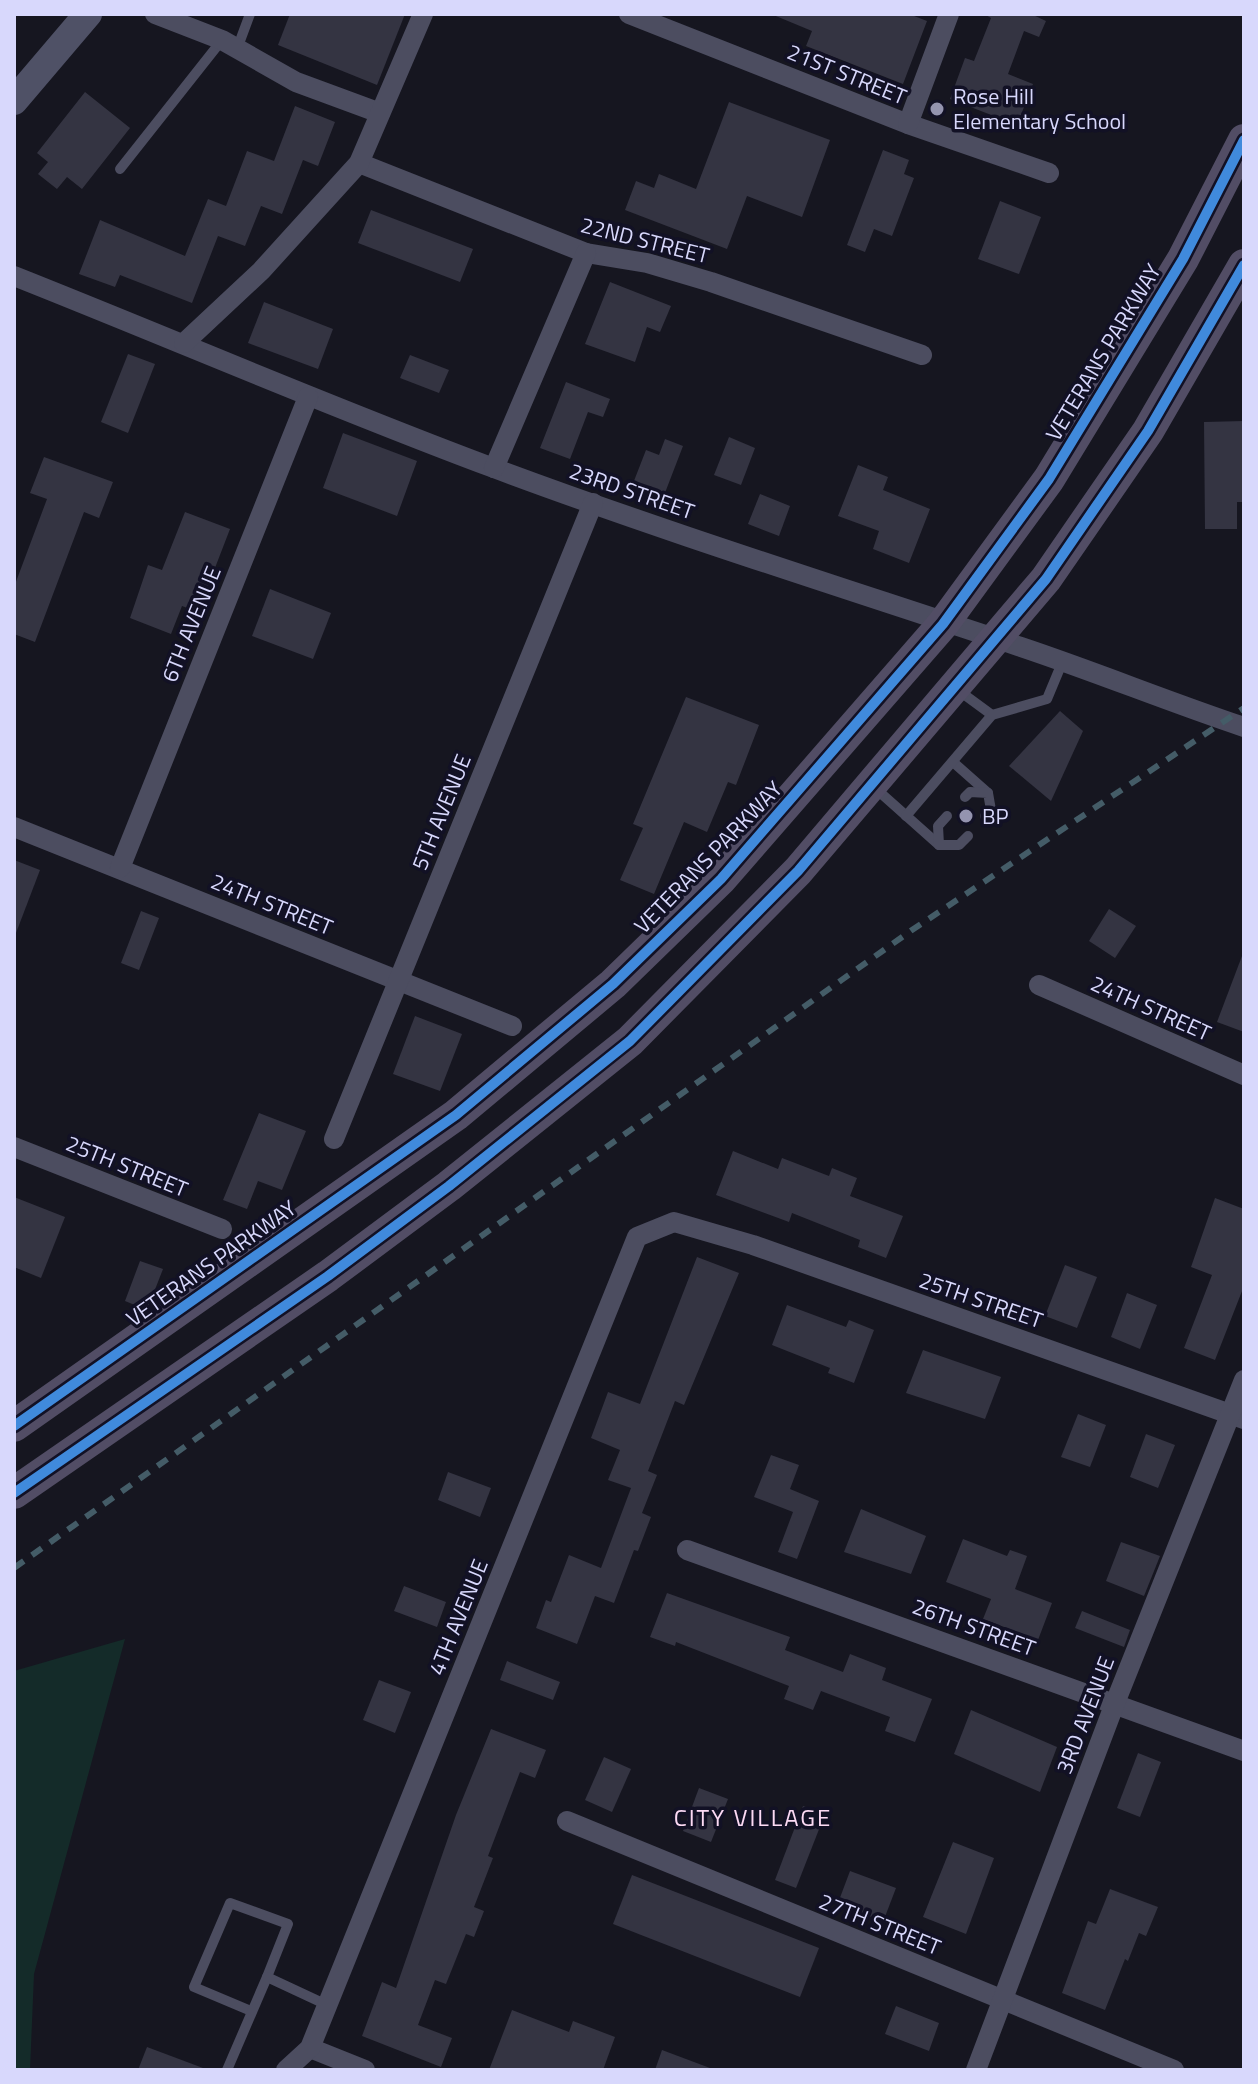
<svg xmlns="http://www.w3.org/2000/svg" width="1258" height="2084" font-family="'Titillium Web',sans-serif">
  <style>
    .green { fill: #142b29 }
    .building { fill: #343442 }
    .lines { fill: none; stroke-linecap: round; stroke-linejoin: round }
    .lane { stroke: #4c4d60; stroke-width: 10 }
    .street { stroke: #4c4d60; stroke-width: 20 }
    .secondary { stroke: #4f5166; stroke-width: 28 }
    .primary { stroke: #524d65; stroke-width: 32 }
    .rail { stroke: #445c67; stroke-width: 6; stroke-dasharray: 12 10; stroke-linecap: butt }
    .cycleway-casing { stroke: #121125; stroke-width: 15 }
    .cycleway { stroke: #408adc; stroke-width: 10 }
    .poi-dot { fill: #9494af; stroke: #121125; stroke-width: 3 }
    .labels { text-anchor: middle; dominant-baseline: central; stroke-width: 7; stroke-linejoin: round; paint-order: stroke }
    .street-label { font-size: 22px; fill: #d8d8fc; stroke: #121125 }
    .poi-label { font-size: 22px; fill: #d8d8fc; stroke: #121125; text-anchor: start }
    .neighbourhood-label { font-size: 24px; letter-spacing: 2px; fill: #fcdaf4; stroke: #121125 }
  </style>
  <rect width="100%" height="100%" fill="#161620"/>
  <path class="green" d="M125,1639L34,1974L30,2070H14V1671Z"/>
  <g class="building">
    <path d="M290,14H405L377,85L278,45Z"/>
    <path d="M771,14H909L927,21L903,84L806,46L812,31Z"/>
    <path d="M984,14H1031L1046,21L1039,37L1024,31L1008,74L1033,84L1017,125L950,99L965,58L974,61L991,18Z"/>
    <path d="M85,92L130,128L82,189L67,177L57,189L38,174L48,162L37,153Z"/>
    <path d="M729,102L830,140L802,217L747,196L727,249L625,210L636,181L654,188L659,174L696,189Z"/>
    <path d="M295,106L335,122L318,166L303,160L282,214L261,206L245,246L218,236L192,303L120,275L115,287L79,274L100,220L185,256L208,199L226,206L247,151L274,161Z"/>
    <path d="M883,150L909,160L904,174L914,178L892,236L874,229L865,252L847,245Z"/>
    <path d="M1000,201L1041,217L1019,274L978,259Z"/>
    <path d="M371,210L473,249L460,282L358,243Z"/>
    <path d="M610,282L671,306L660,332L647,327L635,362L585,344Z"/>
    <path d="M264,302L333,329L318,369L248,343Z"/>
    <path d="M128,354L155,364L128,433L101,422Z"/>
    <path d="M410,355L449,370L439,393L400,378Z"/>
    <path d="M566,382L610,399L603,417L588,412L570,459L540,448Z"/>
    <path d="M1244,421V502H1237V529H1205L1204,422Z"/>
    <path d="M343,433L417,461L397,516L323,488Z"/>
    <path d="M729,437L755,448L741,485L714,475Z"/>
    <path d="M665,439L683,446L663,498L632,486L646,450L659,455Z"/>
    <path d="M44,457L113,482L99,518L84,512L35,642L14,634V587L47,499L30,493Z"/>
    <path d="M858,465L888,477L883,490L930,509L909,563L873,549L879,531L838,516Z"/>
    <path d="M760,494L790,506L779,536L748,524Z"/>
    <path d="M185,512L230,529L198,612L182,606L171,634L130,618L148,565L162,570Z"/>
    <path d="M270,589L331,613L313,659L252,636Z"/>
    <path d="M686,697L759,725L736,785L728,782L707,832L684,822L654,894L620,880L643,828L633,824Z"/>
    <path d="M1060,711L1083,731L1051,801L1009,766Z"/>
    <path d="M14,860L40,870L16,933H14Z"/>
    <path d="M1109,909L1136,926L1115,958L1089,941Z"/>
    <path d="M141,911L159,918L139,970L121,963Z"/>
    <path d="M1242,956H1244V1032L1217,1022Z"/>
    <path d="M415,1016L462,1034L440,1091L393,1074Z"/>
    <path d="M259,1113L306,1131L282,1190L258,1181L247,1209L223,1200Z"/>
    <path d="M733,1151L778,1169L782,1158L829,1176L832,1168L857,1178L850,1196L903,1216L886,1258L858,1247L860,1240L792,1213L789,1222L716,1195Z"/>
    <path d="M14,1197L65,1217L41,1278L14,1267Z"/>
    <path d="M1215,1198L1244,1209V1286L1215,1360L1184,1348L1212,1275L1191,1267Z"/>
    <path d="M697,1257L739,1273L684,1405L675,1401L648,1471L657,1475L642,1513L651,1517L638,1551L634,1550L614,1603L595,1596L577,1644L536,1628L546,1600L551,1602L569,1555L601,1568L631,1488L608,1480L620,1450L591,1438L608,1392L640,1404Z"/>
    <path d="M140,1261L163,1269L147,1310L125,1301Z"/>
    <path d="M1065,1265L1097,1277L1077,1328L1045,1316Z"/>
    <path d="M1127,1293L1157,1305L1140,1349L1111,1337Z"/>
    <path d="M787,1305L846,1327L849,1320L874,1330L854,1383L828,1373L830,1368L772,1345Z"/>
    <path d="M923,1350L1001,1377L985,1419L906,1393Z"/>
    <path d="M1078,1414L1106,1425L1090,1467L1061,1457Z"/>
    <path d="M1146,1434L1175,1445L1158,1488L1130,1477Z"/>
    <path d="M771,1455L799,1465L790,1489L819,1501L797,1559L778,1552L793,1512L754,1497Z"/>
    <path d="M448,1472L491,1488L480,1517L438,1500Z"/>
    <path d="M861,1509L926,1536L911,1574L844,1552Z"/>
    <path d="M963,1539L1007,1556L1010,1550L1027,1556L1015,1589L1052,1603L1038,1640L983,1619L991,1599L946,1582Z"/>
    <path d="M1121,1542L1160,1556L1144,1596L1106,1581Z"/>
    <path d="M404,1586L446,1602L437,1627L394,1611Z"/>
    <path d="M667,1593L790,1637L785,1650L843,1672L850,1654L886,1668L882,1680L932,1699L915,1742L885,1731L890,1717L821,1691L813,1710L784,1699L789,1686L676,1642L675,1646L650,1637Z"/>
    <path d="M1082,1611L1130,1630L1124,1647L1075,1628Z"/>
    <path d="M507,1661L560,1682L553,1700L500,1680Z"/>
    <path d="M379,1680L411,1692L395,1733L363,1720Z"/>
    <path d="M971,1710L1057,1747L1040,1792L954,1754Z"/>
    <path d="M491,1729L546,1750L535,1778L520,1772L488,1856L493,1858L474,1907L484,1911L474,1937L466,1934L446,1984L435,1980L418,2025L452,2038L441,2067L362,2036L382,1982L396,1988L456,1815Z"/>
    <path d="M1138,1753L1161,1762L1140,1817L1117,1808Z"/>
    <path d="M604,1757L631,1769L612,1812L585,1800Z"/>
    <path d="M699,1788L728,1799L711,1842L683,1831Z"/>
    <path d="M803,1806L825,1814L796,1888L775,1880Z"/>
    <path d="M953,1842L994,1858L966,1934L923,1917Z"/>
    <path d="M850,1871L896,1888L883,1922L838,1903Z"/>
    <path d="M632,1875L819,1948L800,1997L613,1924Z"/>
    <path d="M1110,1889L1158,1907L1146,1936L1139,1933L1128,1961L1125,1959L1105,2010L1062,1993L1088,1921L1096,1924Z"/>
    <path d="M896,2006L939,2023L929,2051L885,2034Z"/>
    <path d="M512,2010L569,2032L573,2021L615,2037L603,2070H489Z"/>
    <path d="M147,2047L203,2068V2070H138Z"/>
    <path d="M662,2050L710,2068V2070H655Z"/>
  </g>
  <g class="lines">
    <g class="lane">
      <path d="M237,49L250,14"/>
      <path d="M120,169L222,40"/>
      <path d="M958,690L992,715"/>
      <path d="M953,762L988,793"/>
      <path d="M875,788L939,845"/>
      <path d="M965,797L970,792L988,793L991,810L985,816"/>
      <path d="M906,816L992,715L1047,699L1062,663"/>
      <path d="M947,816L938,826L939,845H959L968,836"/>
      <path d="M251,2011L194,1987L230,1903L288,1924L267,1977"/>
      <path d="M227,2070L267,1977L327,2005"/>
    </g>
    <g class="street">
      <path d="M155,14L222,40L296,82L380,113"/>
      <path d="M629,14L908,124L1049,173"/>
      <path d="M908,124L949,14"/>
      <path d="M359,163L586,253L647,263L711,282L922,355"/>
      <path d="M14,276C173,339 330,407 491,467C665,532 844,588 1021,647C1096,672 1169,702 1244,727"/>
      <path d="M184,343L261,271L359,163L423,14"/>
      <path d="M494,468L586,253"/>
      <path d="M14,827L512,1026"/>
      <path d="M120,868L308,397"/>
      <path d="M1039,985L1244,1075"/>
      <path d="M334,1139L593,503"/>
      <path d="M14,1147L222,1229"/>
      <path d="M687,1550L1244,1751"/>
      <path d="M567,1821L1174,2070"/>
      <path d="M310,2048L365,2070"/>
      <path d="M286,2070L310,2048L637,1237L674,1222L753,1245L1244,1419"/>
      <path d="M976,2070L1115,1703L1244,1380"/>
    </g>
    <path class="secondary" d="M14,101L88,14"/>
    <g class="primary">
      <path d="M14,1426L456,1115L613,984L721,879L943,624L1049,479L1183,259L1244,140"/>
      <path d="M14,1493L328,1276L449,1186L630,1041L798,871L1046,579L1148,431L1244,265"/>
    </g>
    <path class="rail" d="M14,1568L912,930L1244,708"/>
    <defs>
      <g id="cycleway">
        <path d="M14,1426L456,1115L613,984L721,879L943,624L1049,479L1183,259L1244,140"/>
        <path d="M14,1493L328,1276L449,1186L630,1041L798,871L1046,579L1148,431L1244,265"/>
      </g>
    </defs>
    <use href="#cycleway" class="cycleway-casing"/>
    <use href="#cycleway" class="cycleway"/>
  </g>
  <g class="poi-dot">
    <circle cx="937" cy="109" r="8"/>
    <circle cx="966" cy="816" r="8"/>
  </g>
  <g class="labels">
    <g class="street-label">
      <text transform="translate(847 74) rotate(22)">21ST STREET</text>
      <text transform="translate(645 240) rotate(14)">22ND STREET</text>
      <text transform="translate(1103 352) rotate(-59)">VETERANS PARKWAY</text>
      <text transform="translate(632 491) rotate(19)">23RD STREET</text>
      <text transform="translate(191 624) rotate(-68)">6TH AVENUE</text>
      <text transform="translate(441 812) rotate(-68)">5TH AVENUE</text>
      <text transform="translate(708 857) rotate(-46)">VETERANS PARKWAY</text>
      <text transform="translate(272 904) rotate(22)">24TH STREET</text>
      <text transform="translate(1151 1008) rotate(24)">24TH STREET</text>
      <text transform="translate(127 1166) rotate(22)">25TH STREET</text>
      <text transform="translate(211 1263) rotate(-35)">VETERANS PARKWAY</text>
      <text transform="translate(981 1300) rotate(19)">25TH STREET</text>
      <text transform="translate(458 1617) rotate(-68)">4TH AVENUE</text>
      <text transform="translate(974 1627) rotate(20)">26TH STREET</text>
      <text transform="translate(1085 1715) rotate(-69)">3RD AVENUE</text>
      <text transform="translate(880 1924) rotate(22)">27TH STREET</text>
    </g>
    <g class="poi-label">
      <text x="953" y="96">Rose Hill<tspan x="953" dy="25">Elementary School</tspan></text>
      <text x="982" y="816">BP</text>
    </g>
    <g class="neighbourhood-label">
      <text x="753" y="1817">CITY VILLAGE</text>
    </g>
  </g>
  <rect width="1258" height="2084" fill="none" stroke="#d8d8fc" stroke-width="32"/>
</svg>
